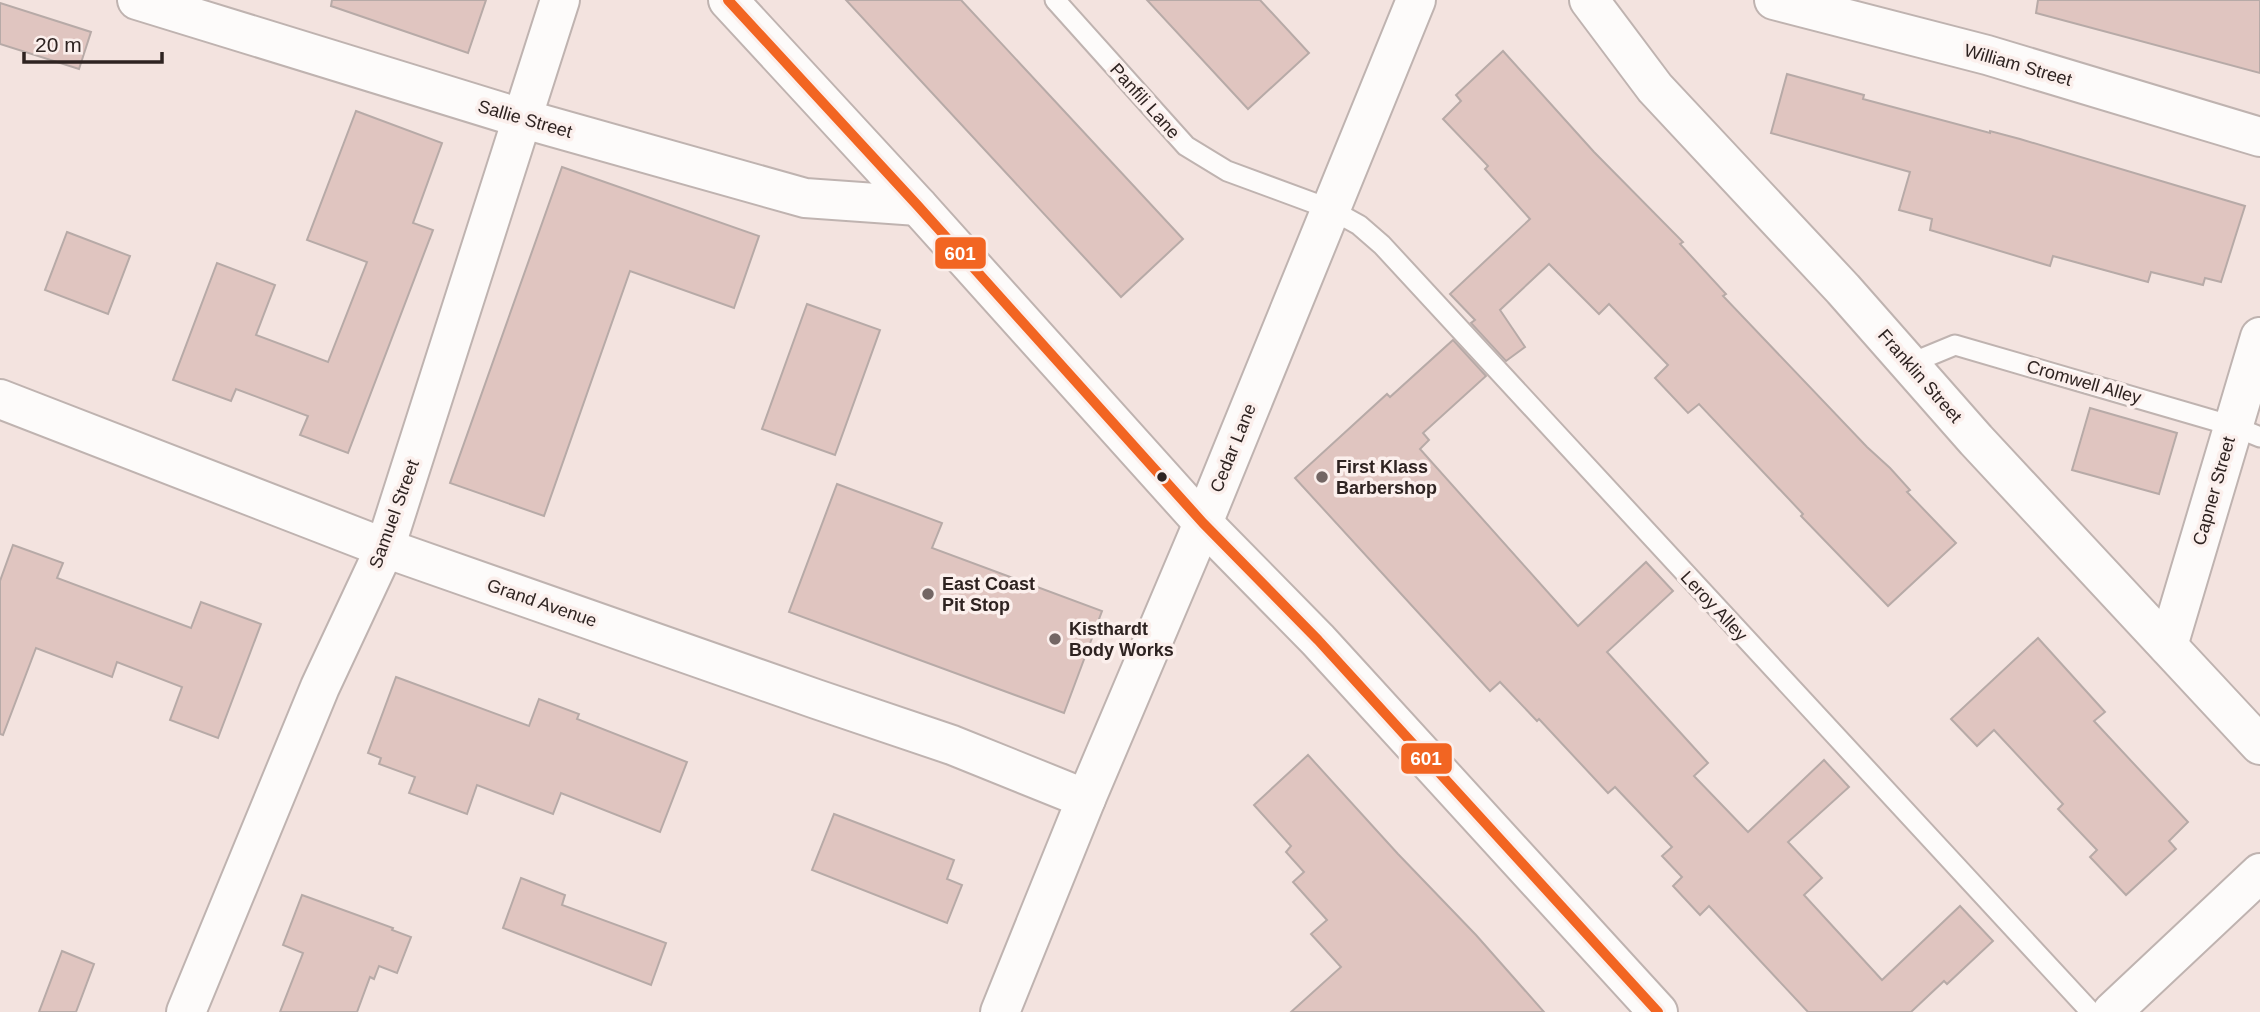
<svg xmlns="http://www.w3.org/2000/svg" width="2260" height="1012" font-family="Arial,sans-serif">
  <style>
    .building { fill: #e0c5c0; stroke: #b7aaa7; stroke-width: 2 }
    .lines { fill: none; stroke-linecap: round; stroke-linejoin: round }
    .lane-casing { stroke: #bfb3b0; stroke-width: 23 }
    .street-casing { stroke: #bfb3b0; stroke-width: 42 }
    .secondary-casing { stroke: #bfb3b0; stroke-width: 42 }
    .lane { stroke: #fdfbfa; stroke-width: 19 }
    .street { stroke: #fdfbfa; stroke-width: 38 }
    .secondary { stroke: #fdfbfa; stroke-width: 38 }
    .bus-1-casing { stroke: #fbefec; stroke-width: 16 }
    .bus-1 { stroke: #f26522; stroke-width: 10 }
    .bus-dot { fill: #2e2321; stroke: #fbefec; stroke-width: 2.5 }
    .poi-dot { fill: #736664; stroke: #fbefec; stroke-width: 2.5 }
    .labels { text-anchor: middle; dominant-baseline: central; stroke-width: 7; stroke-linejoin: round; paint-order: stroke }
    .street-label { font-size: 18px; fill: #2e2321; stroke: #fbefec }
    .poi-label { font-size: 18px; font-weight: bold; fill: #2e2321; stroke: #fbefec; text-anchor: start }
    .line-badge { stroke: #fbefec; stroke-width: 2.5 }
    .badge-label { font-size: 19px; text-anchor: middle; font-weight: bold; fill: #fff }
  </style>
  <rect width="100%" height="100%" fill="#f3e3df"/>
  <g class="building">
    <path d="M332,0H486L468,53L331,6Z"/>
    <path d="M846,0H961L1183,239L1121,297Z"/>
    <path d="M1147,0H1260L1309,53L1248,109Z"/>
    <path d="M2038,0H2260V73L2036,13Z"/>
    <path d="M0,3L91,32L79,69L0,44Z"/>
    <path d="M1503,51L1594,152L1683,242L1680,244L1726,294L1723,296L1867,447L1890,468L1910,490L1907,492L1956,543L1888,606L1801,516L1803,514L1699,404L1688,413L1655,378L1668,365L1609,304L1599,314L1549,264L1500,310L1525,347L1506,361L1471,323L1475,320L1450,294L1530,219L1485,169L1488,166L1443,119L1461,101L1456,95Z"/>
    <path d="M1787,74L1864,95L1863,99L1990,133V131L2020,139L2245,206L2221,282L2205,278L2203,285L2151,272L2148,282L2053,256L2050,266L1930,230L1932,219L1899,210L1910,172L1771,133Z"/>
    <path d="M356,111L442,143L413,223L433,230L348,453L300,435L308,416L236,389L231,401L173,380L217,263L275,285L256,335L328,362L367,262L307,240Z"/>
    <path d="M562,167L759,236L734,308L630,271L544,516L450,483Z"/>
    <path d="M67,232L130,256L108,314L45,290Z"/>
    <path d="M807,304L880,330L835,455L762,429Z"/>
    <path d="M1453,340L1486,376L1423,433L1429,440L1420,449L1578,626L1646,562L1673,591L1607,652L1708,763L1694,776L1748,832L1824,760L1849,787L1788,842L1822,878L1804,895L1882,980L1960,906L1993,941L1947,984L1944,981L1911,1012H1808L1709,906L1700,915L1673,886L1682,877L1662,856L1672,847L1615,787L1608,793L1539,719L1537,721L1500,682L1490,691L1295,478L1387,394L1390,397Z"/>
    <path d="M2090,408L2177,433L2159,494L2072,470Z"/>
    <path d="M837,484L942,523L932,548L1102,611L1064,713L789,612Z"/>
    <path d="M13,545L63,563L57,578L191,628L201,602L261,624L218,738L170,720L182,687L117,662L112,677L36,648L3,735L0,734V581Z"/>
    <path d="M2038,638L2105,712L2094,721L2188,822L2169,841L2176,849L2126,895L2090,857L2097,850L2058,809L2063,804L1994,730L1977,746L1951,719Z"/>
    <path d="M396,677L529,726L539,699L579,714L577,719L687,762L660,832L561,793L553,814L477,785L467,814L409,793L415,777L379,764L381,758L368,753Z"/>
    <path d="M1308,755L1398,854L1476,935L1544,1012H1291L1341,967L1311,934L1327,920L1293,882L1304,872L1286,852L1291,846L1254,805Z"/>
    <path d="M834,814L954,860L947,879L962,885L947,923L812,870Z"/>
    <path d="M521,878L565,895L562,905L666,943L651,985L503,928Z"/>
    <path d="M302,895L393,928L392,930L411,937L397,973L379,966L374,979L370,977L357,1012H280L303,953L283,945Z"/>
    <path d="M62,951L94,964L76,1012H39Z"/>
  </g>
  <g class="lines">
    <defs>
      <g id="lane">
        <path d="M1055,0L1186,146L1227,171L1330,209L1359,225L1382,245L2091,1012"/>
        <path d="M1909,364L1955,345L2233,426L2260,437"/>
      </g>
      <g id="street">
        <path d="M137,0L524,119L805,198L918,206"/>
        <path d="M1589,0L1655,88L1843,289L1976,440L2260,745"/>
        <path d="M1774,0L1987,55L2260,137"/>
        <path d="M0,399L385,548L816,699L952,745L1086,799"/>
        <path d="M2168,646L2260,337"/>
        <path d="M186,1012L320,687L385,548L560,0"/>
        <path d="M2112,1012L2260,873"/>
      </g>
      <g id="secondary">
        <path d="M728,0L918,206L1203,523L1318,640L1658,1012"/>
        <path d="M1000,1012L1086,799L1203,523L1416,0"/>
      </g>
    </defs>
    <use href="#lane" class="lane-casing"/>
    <use href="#street" class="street-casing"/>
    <use href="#secondary" class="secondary-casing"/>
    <use href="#lane" class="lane"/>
    <use href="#street" class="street"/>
    <use href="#secondary" class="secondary"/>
    <defs>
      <path id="bus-1" d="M728,0L918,206L1203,523L1318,640L1658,1012"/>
    </defs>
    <use href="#bus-1" class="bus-1-casing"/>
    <use href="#bus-1" class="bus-1"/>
  </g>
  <circle class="bus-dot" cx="1162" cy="477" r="6"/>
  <g class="poi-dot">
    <circle cx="1322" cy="477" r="7"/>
    <circle cx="928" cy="594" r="7"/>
    <circle cx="1055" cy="639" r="7"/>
  </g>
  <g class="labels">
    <g class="street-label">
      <text transform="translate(2018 65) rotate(16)">William Street</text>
      <text transform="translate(1145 101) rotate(48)">Panfili Lane</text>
      <text transform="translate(525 119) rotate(16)">Sallie Street</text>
      <text transform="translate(1920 376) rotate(49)">Franklin Street</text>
      <text transform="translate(2084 382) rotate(16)">Cromwell Alley</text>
      <text transform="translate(1233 448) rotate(-68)">Cedar Lane</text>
      <text transform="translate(2214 491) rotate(-74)">Capner Street</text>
      <text transform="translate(394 514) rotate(-70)">Samuel Street</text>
      <text transform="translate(542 603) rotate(19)">Grand Avenue</text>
      <text transform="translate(1714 606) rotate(47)">Leroy Alley</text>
    </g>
    <g class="poi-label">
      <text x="1336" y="467">First Klass<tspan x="1336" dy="21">Barbershop</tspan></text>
      <text x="942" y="584">East Coast<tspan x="942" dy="21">Pit Stop</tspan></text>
      <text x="1069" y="629">Kisthardt<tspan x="1069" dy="21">Body Works</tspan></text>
    </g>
  </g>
  <g class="line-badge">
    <rect x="934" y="236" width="53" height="34" rx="7" fill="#f26522"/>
    <rect x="1400" y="742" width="53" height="33" rx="7" fill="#f26522"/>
  </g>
  <g class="badge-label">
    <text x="960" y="260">601</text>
    <text x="1426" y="765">601</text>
  </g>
  <path d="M24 52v10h138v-10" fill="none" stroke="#2e2321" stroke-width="3.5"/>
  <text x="35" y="52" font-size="21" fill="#2e2321" stroke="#fbefec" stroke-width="5" paint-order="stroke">20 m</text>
</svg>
